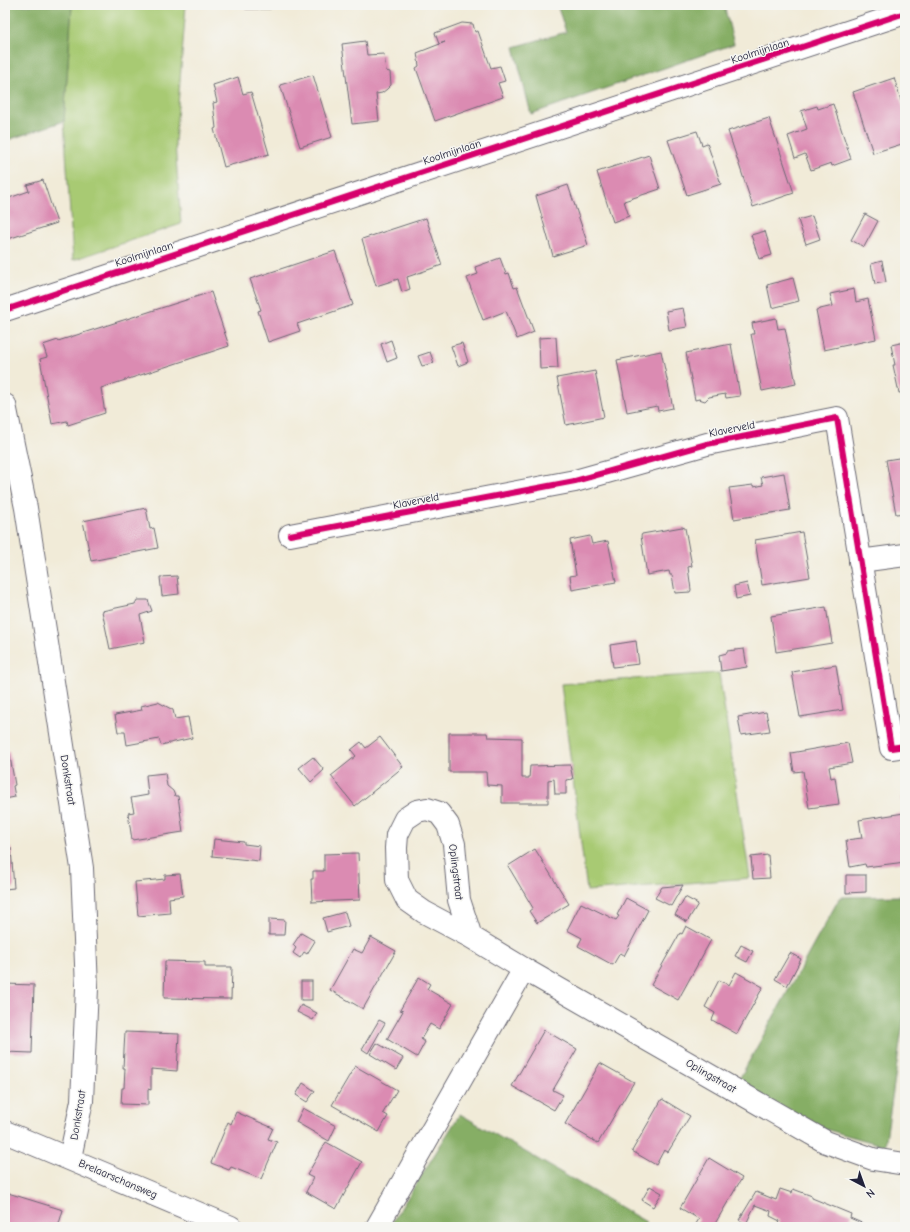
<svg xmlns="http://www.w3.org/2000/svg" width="910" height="1232" font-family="'Comic Neue',sans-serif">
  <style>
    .green { fill: #a8ca73; stroke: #657657 }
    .forest { fill: #86ae65; stroke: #546850 }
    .building { fill: #db8bb2 }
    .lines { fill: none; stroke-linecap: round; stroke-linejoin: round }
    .minor-casing { stroke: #6a6872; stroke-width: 24 }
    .minor { stroke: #fff; stroke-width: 22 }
    .cycleway-casing { stroke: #f6f6f2; stroke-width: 8 }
    .cycleway { stroke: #d6006c; stroke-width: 6 }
    .labels { text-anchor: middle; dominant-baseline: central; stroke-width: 3; stroke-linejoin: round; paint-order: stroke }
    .street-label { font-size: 11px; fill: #22223b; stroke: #f6f6f2 }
  </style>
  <rect width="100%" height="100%" fill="#f6f6f2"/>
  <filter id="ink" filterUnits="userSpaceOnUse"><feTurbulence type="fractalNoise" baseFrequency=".025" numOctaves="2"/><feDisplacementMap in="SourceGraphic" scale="8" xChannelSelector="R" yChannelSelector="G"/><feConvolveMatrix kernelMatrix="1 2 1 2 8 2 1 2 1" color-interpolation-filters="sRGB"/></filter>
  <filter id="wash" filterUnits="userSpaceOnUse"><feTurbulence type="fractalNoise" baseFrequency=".012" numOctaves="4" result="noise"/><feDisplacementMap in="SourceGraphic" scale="16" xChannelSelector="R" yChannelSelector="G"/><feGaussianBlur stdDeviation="0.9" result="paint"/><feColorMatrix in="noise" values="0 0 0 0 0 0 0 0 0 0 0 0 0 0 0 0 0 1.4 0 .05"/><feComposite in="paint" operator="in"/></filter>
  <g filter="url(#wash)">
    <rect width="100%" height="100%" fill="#f1ebd8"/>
    <g class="green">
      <path d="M72,5H186L175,143L181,224L73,260L64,121Z"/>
      <path d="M719,673L750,878L587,891L561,684Z"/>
    </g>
    <g class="forest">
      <path d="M5,5H72L64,121L5,141Z"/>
      <path d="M557,5H724L734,44L531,114L514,47L566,32Z"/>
      <path d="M905,896V1009L885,1146L821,1128L737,1083L840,897Z"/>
      <path d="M460,1114L646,1222L644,1227H389Z"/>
    </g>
    <g id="blocks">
      <g class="building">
        <rect x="246" y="5" width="24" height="4"/>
        <path d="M462,23L473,24L475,32L478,31L491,68L500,66L505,81L498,83L503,97L435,121L416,68L419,66L417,53L445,42L439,44L435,33Z"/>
        <path d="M365,41L367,55L384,54L386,71L390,72L391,85L387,89L382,93L376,94L379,121L352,124L342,44Z"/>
        <path d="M313,75L332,137L300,147L280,85Z"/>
        <path d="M238,77L243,94L251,92L269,154L224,167L214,129L216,128L213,103L217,102L213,85Z"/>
        <path d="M894,78L905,113V143L873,153L853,92Z"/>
        <path d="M833,104L851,159L832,166L831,163L811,170L805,154L795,158L788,136L807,129L801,111L817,106L818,109Z"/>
        <path d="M769,118L794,193L753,207L728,131Z"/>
        <path d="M697,131L702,145L707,143L721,184L687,195L668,140Z"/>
        <path d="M649,155L660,189L624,201L629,216L613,222L597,172Z"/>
        <path d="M43,180L57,223L5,240V192H7L9,198L29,191L27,185Z"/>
        <path d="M568,185L588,245L553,256L536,196Z"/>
        <path d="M865,214L878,221L864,247L851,240Z"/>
        <path d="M812,216L820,239L806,244L798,220Z"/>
        <path d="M426,218L442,265L407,277L410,289L402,292L398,279L376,286L362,239Z"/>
        <path d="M765,231L772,255L759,259L751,235Z"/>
        <path d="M335,251L353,305L297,324L300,331L268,342L258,311L261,310L250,279Z"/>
        <path d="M500,258L506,274L509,273L514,288L517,287L534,332L517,339L506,311L483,320L467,278L478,274L475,267Z"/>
        <path d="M882,261L886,282L875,284L871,264Z"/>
        <path d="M793,278L799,301L772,308L767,285Z"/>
        <path d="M854,289L856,302L868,299L876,339L824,350L816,310L833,306L830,294Z"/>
        <path d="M211,292L229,346L101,388L105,413L68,425L67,421L52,424L40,359L47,357L43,345L58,340V341Z"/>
        <path d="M683,308L687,327L669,330L666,311Z"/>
        <path d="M776,318L778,329L785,328L796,384L762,391L751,334H754L752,323Z"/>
        <path d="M556,337L558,368L540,369L539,338Z"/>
        <path d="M391,340L397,358L387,362L381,344Z"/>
        <path d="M905,342V392L899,393L893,365H895L891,345Z"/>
        <path d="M462,343L468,362L458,366L451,346Z"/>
        <path d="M731,344L740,396L726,398L725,394L709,397L705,401L699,399L695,400L686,353Z"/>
        <path d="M661,351L673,408L658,411L657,406L627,412L617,360Z"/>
        <path d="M430,352L434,363L422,366L418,356Z"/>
        <path d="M595,371L604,417L566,425L557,378Z"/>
        <path d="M905,457V513L896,514L886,460Z"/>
        <path d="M784,473L790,510L734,519L729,488L753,485L754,487L763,485L761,477Z"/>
        <path d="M146,508L150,529L154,528L158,548L91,561L83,521Z"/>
        <path d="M682,527L685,528L692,566L688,567L691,590L690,592L675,593L672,575H670L669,571L647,575L641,536L642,534Z"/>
        <path d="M802,532L810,577L762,585L755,540Z"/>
        <path d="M590,536L592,544L608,541L616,582L572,590L570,576L576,575L570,540Z"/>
        <path d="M177,576L179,594L162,596L160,577Z"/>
        <path d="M747,583L750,596L736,599L734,586Z"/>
        <path d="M137,600H148L152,611L140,615L145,642L110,649L102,611L135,604Z"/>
        <path d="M826,607L832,643L776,652L771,616Z"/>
        <path d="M636,641L639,664L613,667L610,645Z"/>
        <path d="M744,649L747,667L721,671L719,655L727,653V651Z"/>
        <path d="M836,665L843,710L800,717L792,672Z"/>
        <path d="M158,702L173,710L175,719L188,717L192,738L161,745L159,739L127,745L125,732H118L115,715L142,710L141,706Z"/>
        <path d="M766,712L770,731L741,735L738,717Z"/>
        <path d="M449,733H487L488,737L522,738V778H529L530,766L570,765L573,779L566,780V794H555L554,779L548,780V803H502V786L487,785L486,772H449Z"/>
        <path d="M380,737L403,767L355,806L331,776L356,756L351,750L361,742L366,748Z"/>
        <path d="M848,743L852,763L829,767L831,778L835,777L839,804L809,808L803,771L794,772L791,753Z"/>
        <path d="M9,751L15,785L13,786L15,797L5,799V752Z"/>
        <path d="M313,757L324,770L311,782L299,768Z"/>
        <path d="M165,773L167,786L173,791L175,796H178L183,832L132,840L128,813L134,812L131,798L148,795L146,775Z"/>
        <path d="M905,797V830H903L905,841V862L866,867L865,864L850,867L846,840L862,838L859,820L904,813L901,798Z"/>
        <path d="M214,839L244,842V844L260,846L259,861L212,856Z"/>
        <path d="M5,840H6L7,849L11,848L14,888L5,889Z"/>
        <path d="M535,849L569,904L537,923L529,911L533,908L508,866Z"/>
        <path d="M358,853L360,900L312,902L311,879H313V871H324V854Z"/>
        <path d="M768,855L770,878L753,879L751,857Z"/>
        <path d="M180,874L183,896L169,898L170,913L138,916L135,882L165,879V875Z"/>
        <path d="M846,875H866V892L846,893Z"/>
        <path d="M683,885L671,906L655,898L662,887Z"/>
        <path d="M685,897L698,904L687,922L675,915Z"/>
        <path d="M626,898L648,910L624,956L620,953L613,965L578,946L582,938L567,930L581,903L616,920L619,916L617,915Z"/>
        <path d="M345,912L349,926L327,932L323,918Z"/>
        <path d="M269,919L285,920L284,935H269Z"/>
        <path d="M686,926L711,940L678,1000L651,985L680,933L682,934Z"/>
        <path d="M301,933L315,941L307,954L304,952L300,958L293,953L296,948L293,945Z"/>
        <path d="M371,937L396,951L363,1009L330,990L353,949L362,953Z"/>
        <path d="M741,945L753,951L747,962L735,956Z"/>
        <path d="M790,953L801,959L787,986L775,979Z"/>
        <path d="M165,961L205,962V967H232L231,999L164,998Z"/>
        <path d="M736,972L763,987L737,1034L712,1020L715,1013L705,1007L719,980L729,985Z"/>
        <path d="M419,977L430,984L427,989L453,1004L439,1029L430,1024L421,1039L425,1042L417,1057L387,1039L403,1011L400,1010Z"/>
        <rect x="301" y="981" width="11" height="19"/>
        <path d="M5,984L34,985L32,1053L5,1052Z"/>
        <path d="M301,1005L317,1013L313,1020L297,1012Z"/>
        <path d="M379,1020L385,1023L368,1053L362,1049Z"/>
        <path d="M544,1030L577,1049L553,1090L563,1095L554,1110L512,1086Z"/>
        <path d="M125,1032L179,1034L177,1071L151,1069V1090L148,1089V1105L121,1104L122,1088H124L125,1068H123Z"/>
        <path d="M377,1043L403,1058L396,1070L370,1054Z"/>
        <path d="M600,1063L634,1082L598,1143L565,1124Z"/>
        <path d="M355,1066L397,1090L383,1113L388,1116L379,1132L332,1105Z"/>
        <path d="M303,1083L315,1091L307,1102L296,1095Z"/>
        <path d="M662,1099L690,1116L668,1152L664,1150L656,1165L632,1151Z"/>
        <path d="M303,1108L336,1126L329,1141L296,1122Z"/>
        <path d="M236,1112L273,1128L268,1139L277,1142L261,1179L231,1167L229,1170L211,1163L228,1122L231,1124Z"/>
        <path d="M326,1142L362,1162L336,1209L306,1192L313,1178L307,1175Z"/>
        <path d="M709,1158L742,1178L713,1227H694L699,1219L680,1208Z"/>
        <path d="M650,1186L662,1193L653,1207L642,1200Z"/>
        <path d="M780,1189L792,1193L793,1189L812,1196V1198L851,1214L850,1218L864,1224L863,1227H778L780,1221L770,1216L771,1211L755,1205L746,1224L739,1220L756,1192L776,1200Z"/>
        <path d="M8,1193L63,1210L58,1227H5V1199H6Z"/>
        <path d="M904,1212L905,1227H902Z"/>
      </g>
    </g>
  </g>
  <g filter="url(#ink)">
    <use href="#blocks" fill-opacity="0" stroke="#6a6872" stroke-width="1"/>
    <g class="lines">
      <defs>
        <g id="minor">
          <path d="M5,310L905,13"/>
          <path d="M5,405L26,508L82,868L87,988L82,1101L70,1158"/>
          <path d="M290,535L575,481L707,444L837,418L891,748L905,746"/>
          <path d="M860,561L905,555"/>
          <path d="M471,937L459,900L454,844L448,825L439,813L427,809L417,811L405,819L397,835L396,848L397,880L407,900L424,912L471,937L524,969L826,1142L873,1159L905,1164"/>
          <path d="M5,1132L231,1227"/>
          <path d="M377,1227L524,969"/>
        </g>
      </defs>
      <use href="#minor" class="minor-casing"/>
      <use href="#minor" class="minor"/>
      <defs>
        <g id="cycleway">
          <path d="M5,310L905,13"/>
          <path d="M290,535L575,481L707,444L837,418L891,748L905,746"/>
        </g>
      </defs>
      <use href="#cycleway" class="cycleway-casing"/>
      <use href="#cycleway" class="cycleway"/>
    </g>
  </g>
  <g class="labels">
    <g class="street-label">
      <text transform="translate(760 51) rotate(-18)">Koolmijnlaan</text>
      <text transform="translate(452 152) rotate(-18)">Koolmijnlaan</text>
      <text transform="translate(144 254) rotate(-18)">Koolmijnlaan</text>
      <text transform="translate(732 429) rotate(-11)">Klaverveld</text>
      <text transform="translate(416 501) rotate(-11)">Klaverveld</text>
      <text transform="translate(68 780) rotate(81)">Donkstraat</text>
      <text transform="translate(456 872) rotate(83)">Oplingstraat</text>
      <text transform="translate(711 1076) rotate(30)">Oplingstraat</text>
      <text transform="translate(78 1115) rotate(-81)">Donkstraat</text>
      <text transform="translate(118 1179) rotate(23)">Brelaarschansweg</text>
    </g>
  </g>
  <rect width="910" height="1232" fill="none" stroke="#f6f6f2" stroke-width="20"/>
  <g transform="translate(864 1186) rotate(139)" stroke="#f6f6f2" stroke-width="3" paint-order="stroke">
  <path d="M0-3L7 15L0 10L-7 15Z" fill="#22223b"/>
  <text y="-6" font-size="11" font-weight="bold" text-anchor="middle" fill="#22223b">N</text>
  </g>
</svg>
